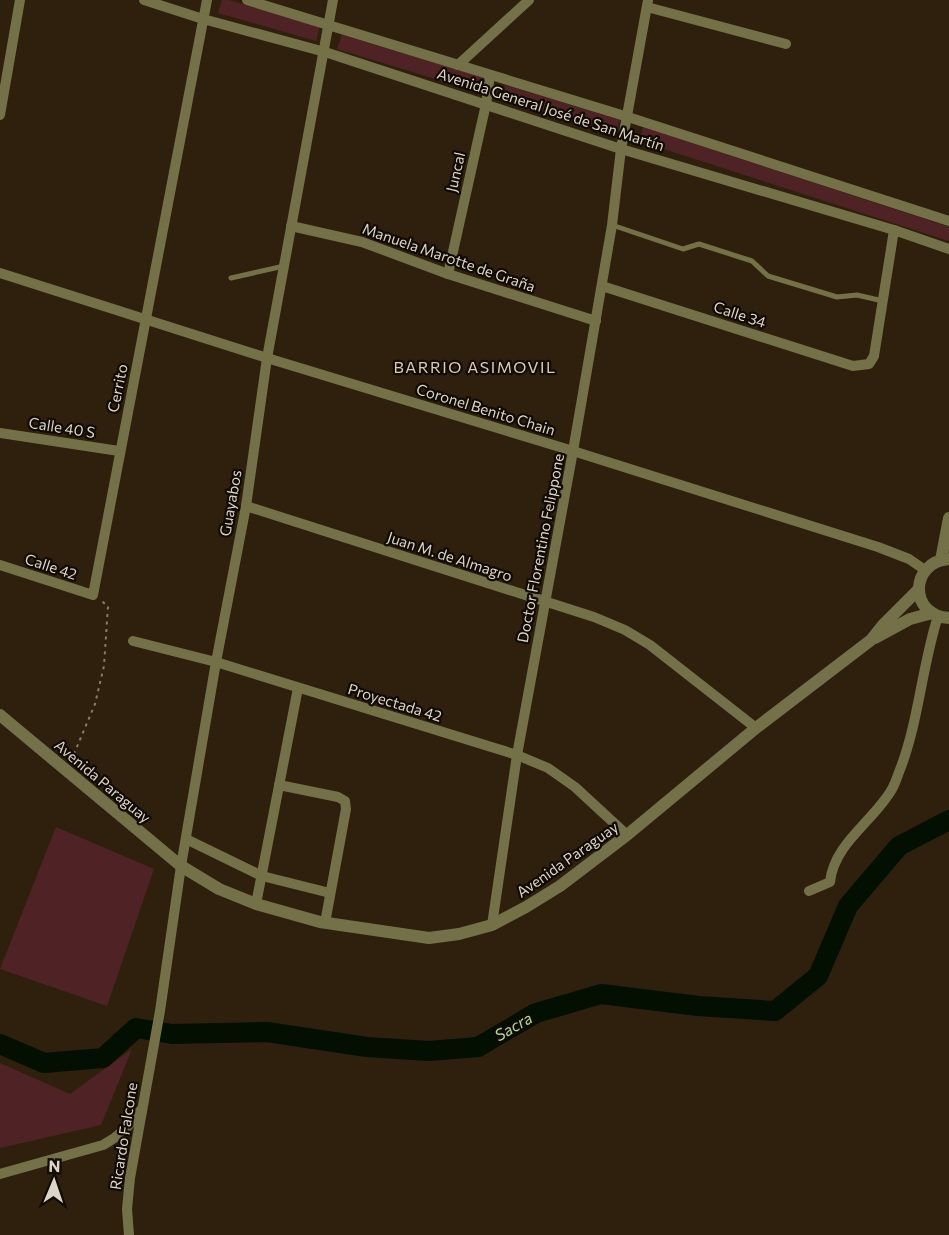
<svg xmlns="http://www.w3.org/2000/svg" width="949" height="1235" font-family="Commissioner,sans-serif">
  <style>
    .green { fill: #4f2326 }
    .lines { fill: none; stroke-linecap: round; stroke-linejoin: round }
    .river { stroke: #030f00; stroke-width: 20 }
    .path { stroke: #877c6c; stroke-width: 2; stroke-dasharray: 3 4.5; stroke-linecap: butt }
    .service { stroke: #747148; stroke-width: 5 }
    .minor { stroke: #747148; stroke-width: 10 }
    .tertiary { stroke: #747148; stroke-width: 12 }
    .labels { text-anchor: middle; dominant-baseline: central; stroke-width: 4.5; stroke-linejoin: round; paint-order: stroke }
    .street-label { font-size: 15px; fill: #ded5c9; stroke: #110b04 }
    .neighbourhood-label { font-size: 16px; letter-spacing: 1.5px; fill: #deccb4; stroke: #110b04 }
    .water-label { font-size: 16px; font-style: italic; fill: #b3da96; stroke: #110b04 }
  </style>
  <rect width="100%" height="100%" fill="#2e200c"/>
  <g class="green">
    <path d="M222,0H229L320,26L316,41L218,13Z"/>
    <path d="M342,35L482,77L478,92L337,49Z"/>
    <path d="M505,85L620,120L615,134L501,99Z"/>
    <path d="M643,127L949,227V241L639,141Z"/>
    <path d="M56,827L154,869L107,1006L0,969Z"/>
    <path d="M132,1049L101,1125L0,1148V1063L70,1094Z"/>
  </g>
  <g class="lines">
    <path class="river" d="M0,1044L44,1063L103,1058L136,1028L172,1034L267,1032L367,1047L429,1051L478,1047L536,1013L601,994L698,1006L775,1011L818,976L848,906L899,846L949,820"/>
    <path class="path" d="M71,761L95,704L104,666L108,606L100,600"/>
    <g class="service">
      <path d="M612,225L683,249L699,244L752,261L768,276L837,297L857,295L883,301"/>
      <path d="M231,278L284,266"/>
    </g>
    <g class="minor">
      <path d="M144,0L203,19L325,52L621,149L894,230L949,249"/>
      <path d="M247,0L628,117L949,221"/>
      <path d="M647,7L786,44"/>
      <path d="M458,65L529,0"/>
      <path d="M0,115L20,0"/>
      <path d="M291,226L362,242L448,274L596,321"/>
      <path d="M0,273L267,358L573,451L878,547L909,559L925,570"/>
      <path d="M448,274L486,104L490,75"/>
      <path d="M602,286L853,366L869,364L874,356L894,230"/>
      <path d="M0,433L119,451"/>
      <path d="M246,506L594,617L625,630L650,645L756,728"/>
      <path d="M0,565L93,595L207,0"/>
      <path d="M133,641L216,662L517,755L548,768L575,787L627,835"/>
      <path d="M279,785L338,797L345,801L346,809L325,923"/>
      <path d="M186,839L262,876L330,893"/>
      <path d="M809,891L830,882C834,843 874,821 892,789C896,782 898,774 901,767C919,719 922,666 938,616"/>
      <path d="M256,904L298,688"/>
      <path d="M492,925L517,755L573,451L612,225L621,149L648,0"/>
      <path d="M0,1174L103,1145C120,1136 130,1125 141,1110"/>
      <path d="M129,1235L127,1209L130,1178L160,1011L181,866L216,662L246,506L267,358L333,0"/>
    </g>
    <g class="tertiary">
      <path d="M949,559C909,562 909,616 949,618"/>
      <path d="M941,560L949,518"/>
      <path d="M875,638L910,619L932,613"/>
      <path d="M0,715L181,866L219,889L256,904L320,922L429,938L459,934L492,925L526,907L560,886L627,835L756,728L871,640L883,625L919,589"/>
    </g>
  </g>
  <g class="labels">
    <g class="street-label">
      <text transform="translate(551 109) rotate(18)">Avenida General José de San Martín</text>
      <text transform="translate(455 172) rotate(-77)">Juncal</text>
      <text transform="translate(449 257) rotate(19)">Manuela Marotte de Graña</text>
      <text transform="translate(740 314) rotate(18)">Calle 34</text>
      <text transform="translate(117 388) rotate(-78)">Cerrito</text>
      <text transform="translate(486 409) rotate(17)">Coronel Benito Chain</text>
      <text transform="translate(62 427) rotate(9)">Calle 40 S</text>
      <text transform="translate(230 503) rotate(-80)">Guayabos</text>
      <text transform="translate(540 548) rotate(-79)">Doctor Florentino Felippone</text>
      <text transform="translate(450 556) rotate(18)">Juan M. de Almagro</text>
      <text transform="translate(51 566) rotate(18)">Calle 42</text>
      <text transform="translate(395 702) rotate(17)">Proyectada 42</text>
      <text transform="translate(103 781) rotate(40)">Avenida Paraguay</text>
      <text transform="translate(567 859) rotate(-35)">Avenida Paraguay</text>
      <text transform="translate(123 1136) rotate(-81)">Ricardo Falcone</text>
    </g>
    <g class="neighbourhood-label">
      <text x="475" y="366">BARRIO ASIMOVIL</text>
    </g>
    <g class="water-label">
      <text transform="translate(513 1026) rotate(-30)">Sacra</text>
    </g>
  </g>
  <g transform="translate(54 1181) rotate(2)" stroke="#110b04" stroke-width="4.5" paint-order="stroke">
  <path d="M0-4.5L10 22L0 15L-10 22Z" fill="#ded5c9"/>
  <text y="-9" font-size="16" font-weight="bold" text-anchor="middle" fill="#ded5c9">N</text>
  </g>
</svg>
